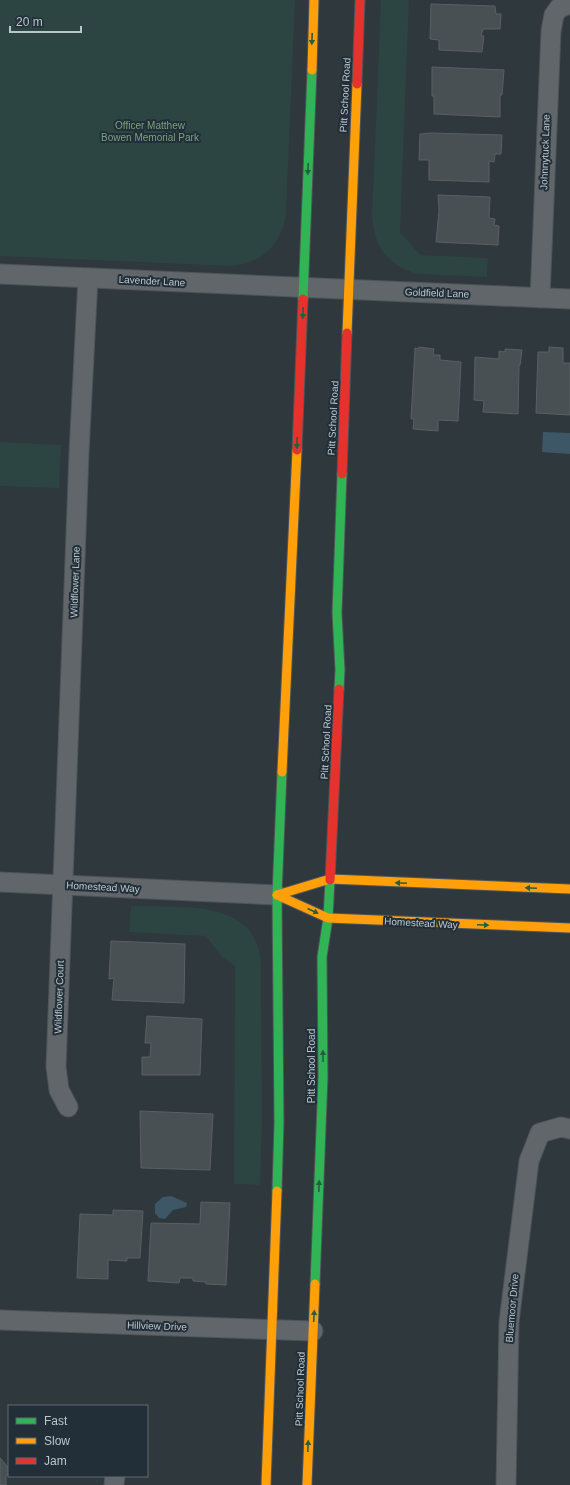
<svg xmlns="http://www.w3.org/2000/svg" width="570" height="1485" font-family="Helvetica,sans-serif">
  <style>
    .green { fill: #2c4442 }
    .water { fill: #3e5767 }
    .building { fill: #495054; stroke: #586064 }
    .lines { fill: none; stroke-linecap: round; stroke-linejoin: round }
    .street-casing { stroke: #4d5458; stroke-width: 21 }
    .fast-casing { stroke: #4d5458; stroke-width: 11 }
    .slow-casing { stroke: #4d5458; stroke-width: 11 }
    .jam-casing { stroke: #4d5458; stroke-width: 11 }
    .street { stroke: #60666a; stroke-width: 19 }
    .fast { stroke: #30b455; stroke-width: 9 }
    .slow { stroke: #ff9f0a; stroke-width: 9 }
    .jam { stroke: #e5322d; stroke-width: 9 }
    .oneway { fill: #275e42 }
    .labels { text-anchor: middle; dominant-baseline: central; stroke-width: 4; stroke-linejoin: round; paint-order: stroke }
    .street-label { font-size: 10px; fill: #bbc5cc; stroke: #222f38 }
    .park-label { font-size: 10px; fill: #7aa17c; stroke: #222f38 }
  </style>
  <rect width="100%" height="100%" fill="#2f383d"/>
  <g class="green">
    <path d="M0,0H295L286,215C281,245 261,264 231,266L0,256Z"/>
    <path d="M381,0H409L400,232L420,255L488,258L487,277L417,274C386,264 375,248 372,216Z"/>
    <path d="M0,442L61,445L59,488L0,486Z"/>
    <path d="M131,906C178,908 257,897 261,963L262,1124L260,1185L234,1184L235,966L222,957L206,936L129,932Z"/>
  </g>
  <g class="water">
    <path d="M543,432L570,433V454L542,452Z"/>
    <path d="M171,1196L187,1203L186,1207L173,1210L165,1219L159,1218L155,1213V1204L163,1197Z"/>
  </g>
  <g class="building">
    <path d="M431,4L495,6L496,14H501L500,29H483L481,36H484L482,52L439,50V40L430,39Z"/>
    <path d="M432,67L504,70L502,95H500V117L434,114V96H432Z"/>
    <path d="M430,133L502,135L501,154H495L494,162L489,161V182L429,180V160H419L420,134Z"/>
    <path d="M438,195L490,197L489,218L495,219L494,225L499,226L498,245L436,242L439,211Z"/>
    <path d="M419,347L434,349L433,355H440V360L461,362L458,421L438,420V431L413,429L414,419H411L415,348L418,349Z"/>
    <path d="M549,347L563,348V363H570V415L536,413L538,352H549Z"/>
    <path d="M505,349L522,350L520,365H519L518,414L483,412L484,401L474,400L475,357L499,359V351L505,352Z"/>
    <path d="M111,941L185,944L184,1003L112,1000L114,978L109,979Z"/>
    <path d="M147,1016L202,1019L200,1075H142V1057H150L151,1043H145Z"/>
    <path d="M140,1111L213,1114L210,1170L141,1168Z"/>
    <path d="M201,1202L230,1203L226,1285L206,1284V1282L193,1281V1278H180L179,1283L148,1281L151,1223L200,1224Z"/>
    <path d="M113,1210L143,1211L140,1258H127V1261L108,1260V1279L77,1278L80,1214L113,1215Z"/>
    <path d="M0,1458L9,1468V1473L6,1476V1485H0Z"/>
  </g>
  <g class="lines">
    <defs>
      <g id="street">
        <path d="M0,274L570,299"/>
        <path d="M540,298L551,31L554,15L559,8L570,4"/>
        <path d="M0,882L277,895"/>
        <path d="M68,1107L59,1090L56,1067L79,453L88,278"/>
        <path d="M0,1320L313,1331"/>
        <path d="M114,1485L115,1476"/>
        <path d="M506,1485L509,1322L529,1161L540,1133L561,1127L570,1129"/>
      </g>
      <g id="fast">
        <path d="M303,299L312,70"/>
        <path d="M339,689L340,670L337,613L342,474"/>
        <path d="M277,1191L279,1123L277,895L282,772"/>
        <path d="M315,1284L323,1077L322,957L328,918L330,880"/>
      </g>
      <g id="slow">
        <path d="M312,70L314,0"/>
        <path d="M347,333L357,84"/>
        <path d="M282,772L297,450"/>
        <path d="M277,895L328,918L570,928"/>
        <path d="M277,895L330,879L570,889"/>
        <path d="M266,1485L277,1191"/>
        <path d="M307,1485L315,1284"/>
      </g>
      <g id="jam">
        <path d="M357,84L360,0"/>
        <path d="M297,450L303,299"/>
        <path d="M342,474L347,333"/>
        <path d="M330,880L339,689"/>
      </g>
    </defs>
    <use href="#street" class="street-casing"/>
    <use href="#fast" class="fast-casing"/>
    <use href="#slow" class="slow-casing"/>
    <use href="#jam" class="jam-casing"/>
    <use href="#street" class="street"/>
    <use href="#fast" class="fast"/>
    <use href="#slow" class="slow"/>
    <use href="#jam" class="jam"/>
  </g>
  <defs><path id="oneway-solid" d="M-6-.8H1V-3.2L6.5 0L1 3.2V.8H-6Z"/></defs>
  <g class="oneway">
    <use href="#oneway-solid" transform="translate(312 39) rotate(92)"/>
    <use href="#oneway-solid" transform="translate(308 169) rotate(92)"/>
    <use href="#oneway-solid" transform="translate(303 313) rotate(92)"/>
    <use href="#oneway-solid" transform="translate(297 443) rotate(92)"/>
    <use href="#oneway-solid" transform="translate(401 883) rotate(-178)"/>
    <use href="#oneway-solid" transform="translate(531 888) rotate(-178)"/>
    <use href="#oneway-solid" transform="translate(313 911) rotate(25)"/>
    <use href="#oneway-solid" transform="translate(483 925) rotate(2)"/>
    <use href="#oneway-solid" transform="translate(323 1056) rotate(-91)"/>
    <use href="#oneway-solid" transform="translate(319 1186) rotate(-88)"/>
    <use href="#oneway-solid" transform="translate(314 1316) rotate(-87)"/>
    <use href="#oneway-solid" transform="translate(308 1446) rotate(-88)"/>
  </g>
  <g class="labels">
    <g class="street-label">
      <text transform="translate(345 95) rotate(-87)">Pitt School Road</text>
      <text transform="translate(545 152) rotate(-88)">Johnnytuck Lane</text>
      <text transform="translate(152 281) rotate(3)">Lavender Lane</text>
      <text transform="translate(437 293) rotate(2)">Goldfield Lane</text>
      <text transform="translate(333 418) rotate(-87)">Pitt School Road</text>
      <text transform="translate(75 582) rotate(-88)">Wildflower Lane</text>
      <text transform="translate(326 742) rotate(-87)">Pitt School Road</text>
      <text transform="translate(103 887) rotate(3)">Homestead Way</text>
      <text transform="translate(421 923) rotate(3)">Homestead Way</text>
      <text transform="translate(59 997) rotate(-88)">Wildflower Court</text>
      <text transform="translate(311 1066) rotate(-90)">Pitt School Road</text>
      <text transform="translate(512 1308) rotate(-85)">Bluemoor Drive</text>
      <text transform="translate(157 1326) rotate(2)">Hillview Drive</text>
      <text transform="translate(300 1389) rotate(-88)">Pitt School Road</text>
    </g>
    <g class="park-label">
      <text x="150" y="125">Officer Matthew<tspan x="150" dy="12">Bowen Memorial Park</tspan></text>
    </g>
  </g>
  <rect x="8" y="1405" width="140" height="72" fill="#222f38" stroke="#5f6b73"/>
  <rect x="16" y="1418" width="20" height="6" fill="#30b455" stroke="#5f6b73"/>
  <text x="44" y="1425" font-size="12" fill="#bbc5cc">Fast</text>
  <rect x="16" y="1438" width="20" height="6" fill="#ff9f0a" stroke="#5f6b73"/>
  <text x="44" y="1445" font-size="12" fill="#bbc5cc">Slow</text>
  <rect x="16" y="1458" width="20" height="6" fill="#e5322d" stroke="#5f6b73"/>
  <text x="44" y="1465" font-size="12" fill="#bbc5cc">Jam</text>
  <path d="M10 26v6h71v-6" fill="none" stroke="#bbc5cc" stroke-width="2"/>
  <text x="16" y="26" font-size="12" fill="#bbc5cc" stroke="#222f38" stroke-width="3" paint-order="stroke">20 m</text>
</svg>
